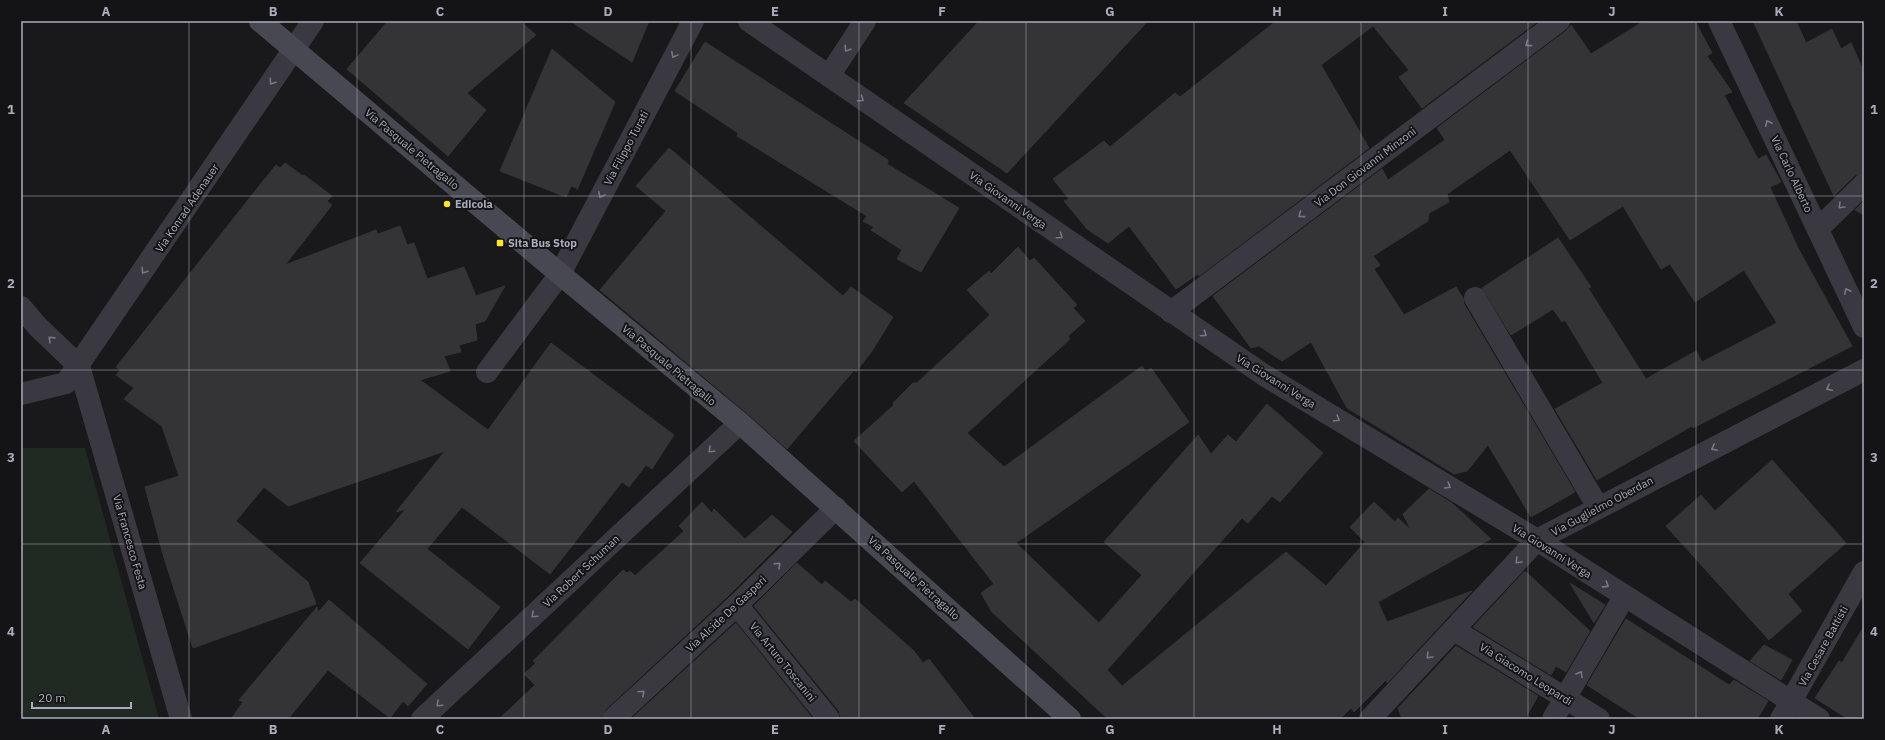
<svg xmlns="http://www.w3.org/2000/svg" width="1885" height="740" font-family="'IBM Plex Sans',sans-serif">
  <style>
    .green { fill: #202a23 }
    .building { fill: #343437; stroke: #343338 }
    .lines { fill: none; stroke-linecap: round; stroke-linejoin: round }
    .street { stroke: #3a3941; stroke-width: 22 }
    .secondary { stroke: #474851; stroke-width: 22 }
    .oneway { stroke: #787885 }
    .grid { fill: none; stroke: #aaacbc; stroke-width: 1; stroke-opacity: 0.55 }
    .poi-dot { fill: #ffe22d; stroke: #141416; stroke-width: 1.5 }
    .labels { text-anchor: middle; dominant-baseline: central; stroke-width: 4; stroke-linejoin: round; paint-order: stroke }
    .street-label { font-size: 11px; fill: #aaacbc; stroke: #141416 }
    .poi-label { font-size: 11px; font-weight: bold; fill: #aaacbc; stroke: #141416; text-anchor: start }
    .neatline { fill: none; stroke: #aaacbc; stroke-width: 1.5 }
    .grid-label { font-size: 13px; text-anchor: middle; font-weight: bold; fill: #aaacbc }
  </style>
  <rect width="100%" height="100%" fill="#19191b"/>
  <path class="green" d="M21,448H85L159,719H21Z"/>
  <g class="building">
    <path d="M388,21H520L536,35L467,93L486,110L448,156L347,69Z"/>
    <path d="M570,21H649L632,62Z"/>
    <path d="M979,21H1148L1007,173L904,103Z"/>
    <path d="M1276,21H1538L1422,108L1399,77L1409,70L1373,26L1321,65L1369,148L1199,276L1198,274L1176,289L1129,226L1108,243L1087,229L1064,201L1069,199L1053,179L1104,141L1110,147L1175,93L1180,97Z"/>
    <path d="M1644,21H1695L1712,53L1707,56L1732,92L1724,95L1758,159L1766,155L1781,182L1770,187L1798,248L1852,346L1693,428L1692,426L1597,480L1555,409L1603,383L1565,320L1562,322L1553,309L1511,335L1482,288L1558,238L1591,287L1588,288L1646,379L1696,351L1702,362L1777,323L1744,270L1695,302L1670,264L1661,269L1623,206L1570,240L1510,150L1447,194L1449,202L1429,213L1428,221L1373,256L1380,265L1374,269L1404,315L1456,287L1463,298L1464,304L1575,492L1531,517L1488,445L1467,471L1454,474L1347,408L1311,342L1282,361L1259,346L1251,348L1213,296L1382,169L1388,180L1445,140L1437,128L1566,31L1571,25L1591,54Z"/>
    <path d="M1753,21H1796L1806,43L1832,29L1841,49L1851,43L1864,72V172L1855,175L1834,196Z"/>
    <path d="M705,42L888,160L887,164L959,208L921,272L897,259L902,250L871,230L874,227L863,221L867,216L737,136L738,133L675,91Z"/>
    <path d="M552,49L615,102L577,190V188L571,186L566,197L500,171Z"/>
    <path d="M669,148L843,296L851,287L893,317L872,351L856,372L854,370L787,449L748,414L600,290L666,211L636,186Z"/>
    <path d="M285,163L303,176L304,175L332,196L327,201L332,205L285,265L376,230L378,234L400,226L407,245L414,243L427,279L464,267L476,296L505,286L485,321L475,324L477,340L459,345L461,352L444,356L450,371L420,380L488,430L551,343L674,435L652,469L646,465L629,487L622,482L550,574L462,507L427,549L500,607L468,649L360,563L406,509L396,512L445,451L288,506L264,487L236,521L308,582L316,604L193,648L164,558L145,487L179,476L162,426L124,399L134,388L116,375L120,370L116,367L255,191L276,165L280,168Z"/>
    <path d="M1864,201V215L1855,210Z"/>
    <path d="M1018,247L1030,261L1034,258L1077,305L1073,308L1085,321L1068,336L1070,339L967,433L1004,467L1142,366L1146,372L1151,368L1189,422L1016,543L1099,623L1142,575L1104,542L1198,435L1211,454L1228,435L1236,442L1267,404L1323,453L1280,502L1272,496L1248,523L1242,518L1107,670L1122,686L1286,552L1326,586L1365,542L1350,527L1374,502L1395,522L1398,518L1411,530L1403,514L1429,489L1453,504L1491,539L1378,602L1387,622L1472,591L1387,683L1386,680L1354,712L1351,708L1340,719H1108L992,612L981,593L994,584L914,481L902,492L854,441L894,405L893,403L913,383H917L990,315L967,290L989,271L991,274Z"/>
    <path d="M1772,460L1846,543L1788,594L1802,611L1769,640L1666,526L1701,495L1715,511Z"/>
    <path d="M702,502L712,513L714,509L745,539L772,515L792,532L728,596L605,710L601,719H499L535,685L524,674L536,663L533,661L623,570L627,573L630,571L635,576L684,531L679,526Z"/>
    <path d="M797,563L822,585L825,581L851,602L855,599L914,651L923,663L929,659L975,719H841L839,711L754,606Z"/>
    <path d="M1524,572H1526L1590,631L1566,672L1556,666L1551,675L1473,627Z"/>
    <path d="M1570,583L1605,605L1594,623Z"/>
    <path d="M329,600L427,684L408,706L403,701L390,718L328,670L288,719H231L243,702L239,700L317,607L318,612Z"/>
    <path d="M1626,619L1729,685L1734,680L1768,701L1757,719H1640L1587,685Z"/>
    <path d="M736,623L813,719H631Z"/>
    <path d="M1864,626V719H1848L1815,698L1839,661L1842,663Z"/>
    <path d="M1764,645L1792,660L1781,680L1750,661Z"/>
    <path d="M1456,646L1538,696L1525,719H1402L1398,708Z"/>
  </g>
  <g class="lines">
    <g class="street">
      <path d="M749,21L1264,375L1537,540L1819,719"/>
      <path d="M1719,21L1864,327"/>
      <path d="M829,76L865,21"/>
      <path d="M1818,229L1864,184"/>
      <path d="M1475,298L1598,507"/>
      <path d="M21,307L38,327L79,366"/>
      <path d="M1171,312L1559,21"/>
      <path d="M79,366L181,719"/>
      <path d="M487,372L560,274L693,21"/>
      <path d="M21,394L66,383L313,21"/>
      <path d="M737,605L829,719"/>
      <path d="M1454,630L1599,719"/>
      <path d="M422,719L740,423"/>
      <path d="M613,719L737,605L836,508"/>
      <path d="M1370,719L1537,540L1864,370"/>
      <path d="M1553,719L1624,597"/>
      <path d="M1781,719L1864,572"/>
    </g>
    <path class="secondary" d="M260,21L560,274L740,423L1070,719"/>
  </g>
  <defs><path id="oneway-chevron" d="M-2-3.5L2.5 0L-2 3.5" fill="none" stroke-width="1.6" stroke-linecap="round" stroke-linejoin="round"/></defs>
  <g class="oneway">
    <use href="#oneway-chevron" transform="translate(1528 44) rotate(143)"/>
    <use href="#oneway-chevron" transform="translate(847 49) rotate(123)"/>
    <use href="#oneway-chevron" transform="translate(674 55) rotate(118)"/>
    <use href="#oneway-chevron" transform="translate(272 82) rotate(124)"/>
    <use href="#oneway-chevron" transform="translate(861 99) rotate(35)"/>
    <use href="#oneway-chevron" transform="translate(1768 123) rotate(-115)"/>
    <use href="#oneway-chevron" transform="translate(601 195) rotate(118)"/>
    <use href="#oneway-chevron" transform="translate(1841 206) rotate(135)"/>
    <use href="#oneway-chevron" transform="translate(1301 215) rotate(143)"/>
    <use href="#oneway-chevron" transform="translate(1060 236) rotate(35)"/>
    <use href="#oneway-chevron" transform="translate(144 271) rotate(124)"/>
    <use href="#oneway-chevron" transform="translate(1847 291) rotate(-115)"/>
    <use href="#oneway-chevron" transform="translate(1204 334) rotate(34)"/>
    <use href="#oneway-chevron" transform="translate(51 339) rotate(-136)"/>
    <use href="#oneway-chevron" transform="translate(1829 388) rotate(153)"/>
    <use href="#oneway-chevron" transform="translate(1337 419) rotate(31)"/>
    <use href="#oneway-chevron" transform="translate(1714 448) rotate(153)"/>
    <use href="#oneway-chevron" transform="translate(711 450) rotate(137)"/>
    <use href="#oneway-chevron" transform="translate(1448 486) rotate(31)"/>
    <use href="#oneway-chevron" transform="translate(1518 561) rotate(133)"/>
    <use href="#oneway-chevron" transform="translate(778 565) rotate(-44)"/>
    <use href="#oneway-chevron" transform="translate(1606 585) rotate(33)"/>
    <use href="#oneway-chevron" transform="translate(534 615) rotate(137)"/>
    <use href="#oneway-chevron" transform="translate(1429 656) rotate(133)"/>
    <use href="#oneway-chevron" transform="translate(1580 674) rotate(-60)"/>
    <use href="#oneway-chevron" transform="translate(642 693) rotate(-43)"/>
    <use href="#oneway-chevron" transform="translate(439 704) rotate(137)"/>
  </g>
  <path class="grid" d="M189,21V719M357,21V719M524,21V719M691,21V719M859,21V719M1026,21V719M1194,21V719M1361,21V719M1528,21V719M1696,21V719M21,196H1864M21,370H1864M21,544H1864"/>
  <g class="poi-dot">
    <circle cx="447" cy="204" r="4"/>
    <rect x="496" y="239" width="8" height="8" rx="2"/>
  </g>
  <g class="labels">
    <g class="street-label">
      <text transform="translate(626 148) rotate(-62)">Via Filippo Turati</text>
      <text transform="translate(412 149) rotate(40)">Via Pasquale Pietragallo</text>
      <text transform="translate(1365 167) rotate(-37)">Via Don Giovanni Minzoni</text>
      <text transform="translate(1792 174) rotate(65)">Via Carlo Alberto</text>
      <text transform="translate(1008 200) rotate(35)">Via Giovanni Verga</text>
      <text transform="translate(187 208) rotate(-56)">Via Konrad Adenauer</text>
      <text transform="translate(669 365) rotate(40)">Via Pasquale Pietragallo</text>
      <text transform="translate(1276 381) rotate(32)">Via Giovanni Verga</text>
      <text transform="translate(1602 506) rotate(-28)">Via Guglielmo Oberdan</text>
      <text transform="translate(130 542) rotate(74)">Via Francesco Festa</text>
      <text transform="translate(1552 551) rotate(32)">Via Giovanni Verga</text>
      <text transform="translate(581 571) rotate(-43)">Via Robert Schuman</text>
      <text transform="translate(914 578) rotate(42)">Via Pasquale Pietragallo</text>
      <text transform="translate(726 614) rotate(-43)">Via Alcide De Gasperi</text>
      <text transform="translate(1823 646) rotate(-61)">Via Cesare Battisti</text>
      <text transform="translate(783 662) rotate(51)">Via Arturo Toscanini</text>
      <text transform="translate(1526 674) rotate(32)">Via Giacomo Leopardi</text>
    </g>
    <g class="poi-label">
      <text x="455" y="204">Edicola</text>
      <text x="508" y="243">Sita Bus Stop</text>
    </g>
  </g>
  <rect width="1885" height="740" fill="none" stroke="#141416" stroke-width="44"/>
  <path d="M32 702v6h99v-6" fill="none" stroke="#aaacbc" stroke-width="2"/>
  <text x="38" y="702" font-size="12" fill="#aaacbc" stroke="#141416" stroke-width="3" paint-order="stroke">20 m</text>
  <rect x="22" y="22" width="1841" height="696" class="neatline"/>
  <g class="grid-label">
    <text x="106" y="16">A</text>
    <text x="273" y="16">B</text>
    <text x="440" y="16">C</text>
    <text x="608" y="16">D</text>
    <text x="775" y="16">E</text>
    <text x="942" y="16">F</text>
    <text x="1110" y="16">G</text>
    <text x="1277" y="16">H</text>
    <text x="1445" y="16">I</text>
    <text x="1612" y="16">J</text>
    <text x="1779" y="16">K</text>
    <text x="11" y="114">1</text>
    <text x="1874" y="114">1</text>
    <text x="11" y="288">2</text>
    <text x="1874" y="288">2</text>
    <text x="11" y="462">3</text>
    <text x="1874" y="462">3</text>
    <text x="11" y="636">4</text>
    <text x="1874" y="636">4</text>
    <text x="106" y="734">A</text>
    <text x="273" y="734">B</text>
    <text x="440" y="734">C</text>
    <text x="608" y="734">D</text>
    <text x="775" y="734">E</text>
    <text x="942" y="734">F</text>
    <text x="1110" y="734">G</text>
    <text x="1277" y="734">H</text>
    <text x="1445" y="734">I</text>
    <text x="1612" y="734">J</text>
    <text x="1779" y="734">K</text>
  </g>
</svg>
